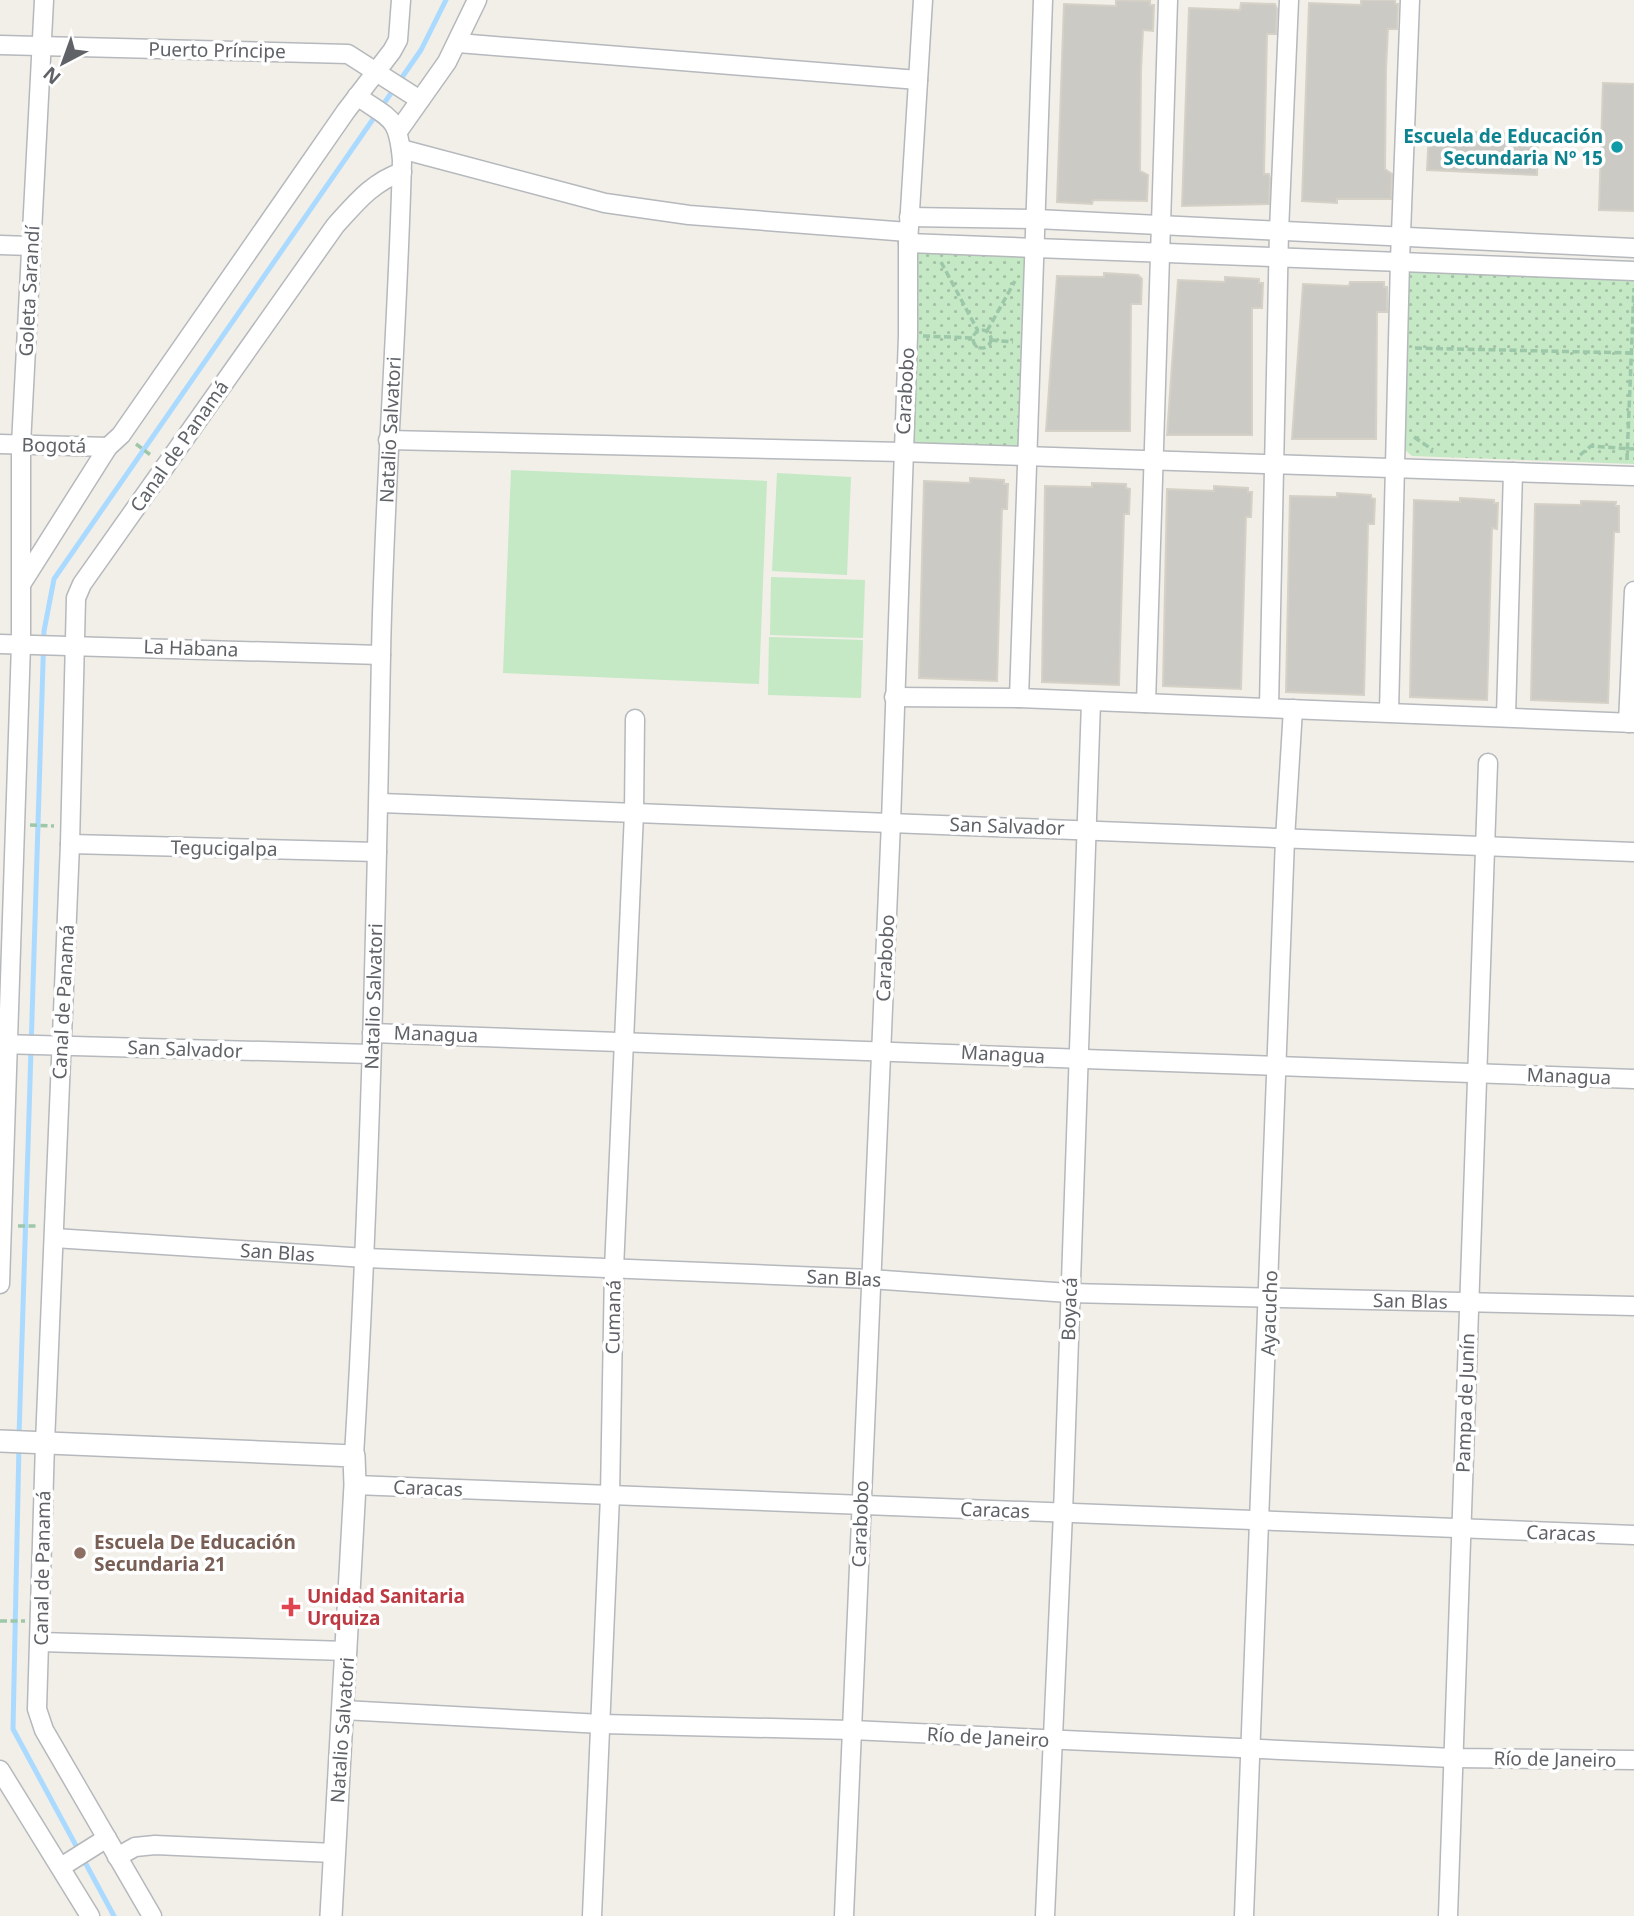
<svg xmlns="http://www.w3.org/2000/svg" width="1634" height="1916" font-family="'Noto Sans',sans-serif">
  <style>
    .park { fill: url(#park-dots) }
    .pitch { fill: #c5e8c5 }
    .lines { fill: none; stroke-linecap: round; stroke-linejoin: round }
    .stream { stroke: #aadaff; stroke-width: 5 }
    .building { fill: #cccac5; stroke: #d6d1c6; stroke-width: 2 }
    .minor-casing { stroke: #b5b8bc; stroke-width: 21 }
    .tertiary-casing { stroke: #b5b8bc; stroke-width: 24 }
    .path { stroke: #9cc7a9; stroke-width: 3.5; stroke-dasharray: 7 3.5; stroke-linecap: butt }
    .minor { stroke: #fff; stroke-width: 18 }
    .tertiary { stroke: #fff; stroke-width: 21 }
    .culture-dot { fill: #0f9aa8; stroke: #fff; stroke-width: 2.5 }
    .education-dot { fill: #8d6e63; stroke: #fff; stroke-width: 2.5 }
    .health-dot { fill: #e0444e; stroke: #fff; stroke-width: 2.5 }
    .labels { text-anchor: middle; dominant-baseline: central; stroke-width: 7; stroke-linejoin: round; paint-order: stroke }
    .street-label { font-size: 19px; fill: #5f6368; stroke: #fff }
    .culture-label { font-size: 19px; font-weight: bold; fill: #0d838f; stroke: #fff; text-anchor: end }
    .education-label { font-size: 19px; font-weight: bold; fill: #785e54; stroke: #fff; text-anchor: start }
    .health-label { font-size: 19px; font-weight: bold; fill: #be3a42; stroke: #fff; text-anchor: start }
  </style>
  <defs>
    <pattern id="park-dots" width="8" height="8" patternUnits="userSpaceOnUse" patternTransform="scale(1.75)"><rect width="8" height="8" fill="#c5e8c5"/><path d="M2 2h.1M6 6h.1" fill="none" stroke="#a3c0a4" stroke-width="1.8" stroke-linecap="round"/></pattern>
  </defs>
  <rect width="100%" height="100%" fill="#f1efe8"/>
  <g class="park">
    <path d="M908,243L1035,247L1029,457L902,452Z"/>
    <path d="M1408,270L1634,275V464L1412,456L1404,449L1403,443Z"/>
  </g>
  <g class="pitch">
    <path d="M511,470L767,481L759,684L503,673Z"/>
    <path d="M777,473L851,477L847,575L772,571Z"/>
    <path d="M771,577L865,580L863,638L770,635Z"/>
    <path d="M769,637L863,640L861,698L768,695Z"/>
  </g>
  <g class="lines">
    <g class="stream">
      <path d="M19,1436L44,631L54,579L421,50L446,0"/>
      <path d="M19,1445L13,1729L114,1916"/>
    </g>
  </g>
  <g class="building">
    <path d="M1116,0L1150,1V5H1154L1153,31L1143,30L1141,70L1140,171L1148,175L1147,201L1093,200L1092,204L1057,202L1064,4L1116,6Z"/>
    <path d="M1361,0H1395V4H1398L1397,29H1388L1386,69L1385,169L1392,174L1391,199H1337V203L1302,201L1309,3L1361,5Z"/>
    <path d="M1241,3L1275,4L1277,9L1276,34H1267L1264,174H1269L1270,179L1269,204L1182,206L1189,8L1240,10Z"/>
    <path d="M1603,83L1634,84V211L1599,210Z"/>
    <path d="M1429,130L1538,135L1537,175L1427,170Z"/>
    <path d="M1104,273L1138,275L1142,279L1141,304H1131L1130,431H1046L1057,276L1104,277Z"/>
    <path d="M1225,277L1259,279V283H1263L1262,308H1252V435H1167L1178,280L1225,282Z"/>
    <path d="M1350,282H1384V287H1387V312H1377L1376,439H1292L1303,284L1349,286Z"/>
    <path d="M970,478L1004,480V484H1008L1007,509H1002L997,681L919,678L924,481L970,483Z"/>
    <path d="M1092,483L1126,484V488L1130,489L1129,514H1124L1119,685L1042,682L1045,486L1092,487Z"/>
    <path d="M1214,486L1248,488V492H1252L1251,517H1246L1241,689L1163,686L1167,489L1214,491Z"/>
    <path d="M1337,493L1371,495V498L1375,499L1374,524H1368L1364,695L1286,692L1290,496L1337,497Z"/>
    <path d="M1460,498L1494,500V503H1498L1497,529L1492,528L1487,700L1410,697L1414,500L1460,502Z"/>
    <path d="M1581,501L1616,502L1615,506H1619V532H1614L1608,703L1531,700L1535,504L1581,505Z"/>
  </g>
  <g class="lines">
    <defs>
      <g id="minor">
        <path d="M458,43L918,80"/>
        <path d="M0,45L348,54L420,100"/>
        <path d="M399,130L447,62L477,0"/>
        <path d="M401,149L605,203L689,215L908,232"/>
        <path d="M909,217L1036,219L1634,248"/>
        <path d="M908,243L1634,271"/>
        <path d="M0,245L31,246"/>
        <path d="M388,440L902,452L1634,476"/>
        <path d="M0,444L108,447"/>
        <path d="M22,583L108,447L121,435L346,111L392,51L398,40L401,0"/>
        <path d="M0,644L381,655"/>
        <path d="M894,697L1019,698L1634,723"/>
        <path d="M1019,698L1043,0"/>
        <path d="M1146,703L1168,0"/>
        <path d="M1269,707L1279,231L1289,0"/>
        <path d="M1389,712L1400,260L1410,0"/>
        <path d="M1506,716L1513,472"/>
        <path d="M1628,723L1634,591"/>
        <path d="M381,803L1634,852"/>
        <path d="M70,844L377,852"/>
        <path d="M372,1033L1634,1079"/>
        <path d="M0,1044L371,1054"/>
        <path id="s1" d="M54,1238L366,1258L870,1279L1069,1293L1634,1306"/>
        <path d="M0,1284L21,644V445L44,0"/>
        <path id="s2" d="M354,1456C370,1189 376,922 381,655C384,490 398,325 402,160C398,116 391,120 357,96"/>
        <path d="M355,1485L1634,1535"/>
        <path d="M40,1642L347,1651"/>
        <path d="M343,1710L602,1724L852,1730L1453,1758L1634,1760"/>
        <path d="M0,1770L90,1916"/>
        <path d="M117,1857L135,1847L155,1845L334,1853"/>
        <path d="M61,1867L107,1838"/>
        <path d="M152,1916L44,1730L37,1709L45,1443L70,844L76,598L82,584L335,226C355,204 372,182 402,172"/>
        <path d="M592,1916L610,1496L614,1269L634,813L635,719"/>
        <path d="M844,1916L891,822L908,336V243L923,0"/>
        <path d="M1045,1916L1063,1513L1091,702"/>
        <path d="M1244,1916L1285,839L1293,709"/>
        <path d="M1448,1916L1488,763"/>
      </g>
      <path id="tertiary" d="M0,1441L354,1456L355,1485L331,1916"/>
    </defs>
    <use href="#minor" class="minor-casing"/>
    <use href="#tertiary" class="tertiary-casing"/>
    <g class="path">
      <path d="M941,262L978,331"/>
      <circle cx="982" cy="339" r="9"/>
      <path d="M987,331L1015,281"/>
      <path d="M923,336L973,338"/>
      <path d="M991,340L1013,342"/>
      <path d="M1415,348L1631,353"/>
      <path d="M1414,437L1433,450"/>
      <path d="M136,444L152,456"/>
      <path d="M1580,455L1591,446L1634,449"/>
      <path d="M1627,460L1634,288"/>
      <path d="M30,825L54,826"/>
      <path d="M18,1226H38"/>
      <path d="M0,1621H25"/>
    </g>
    <use href="#minor" class="minor"/>
    <use href="#tertiary" class="tertiary"/>
  </g>
  <circle class="culture-dot" cx="1617" cy="147" r="7"/>
  <circle class="education-dot" cx="80" cy="1553" r="7"/>
  <path class="health-dot" d="M287.5 1596.5h7v7h7v7h-7v7h-7v-7h-7v-7h7z"/>
  <g class="labels">
    <g class="street-label">
      <text transform="translate(217 50) rotate(1)">Puerto Príncipe</text>
      <text transform="translate(29 291) rotate(-87)">Goleta Sarandí</text>
      <text transform="translate(905 391) rotate(-87)">Carabobo</text>
      <text stroke="none"><textPath href="#s2" startOffset="1027">Natalio Salvatori</textPath></text>
      <text transform="translate(54 445) rotate(1)">Bogotá</text>
      <text transform="translate(179 446) rotate(-55)">Canal de Panamá</text>
      <text transform="translate(191 648) rotate(2)">La Habana</text>
      <text transform="translate(1007 826) rotate(2)">San Salvador</text>
      <text transform="translate(224 848) rotate(1)">Tegucigalpa</text>
      <text transform="translate(885 958) rotate(-87)">Carabobo</text>
      <text stroke="none"><textPath href="#s2" startOffset="460">Natalio Salvatori</textPath></text>
      <text transform="translate(63 1002) rotate(-87)">Canal de Panamá</text>
      <text transform="translate(436 1034) rotate(2)">Managua</text>
      <text transform="translate(185 1049) rotate(2)">San Salvador</text>
      <text transform="translate(1003 1054) rotate(3)">Managua</text>
      <text transform="translate(1569 1076) rotate(2)">Managua</text>
      <text stroke="none"><textPath href="#s1" startOffset="224">San Blas</textPath></text>
      <text stroke="none"><textPath href="#s1" startOffset="791">San Blas</textPath></text>
      <text stroke="none"><textPath href="#s1" startOffset="1358">San Blas</textPath></text>
      <text transform="translate(1069 1309) rotate(-88)">Boyacá</text>
      <text transform="translate(1269 1313) rotate(-88)">Ayacucho</text>
      <text transform="translate(613 1317) rotate(-89)">Cumaná</text>
      <text transform="translate(1465 1403) rotate(-88)">Pampa de Junín</text>
      <text transform="translate(428 1488) rotate(2)">Caracas</text>
      <text transform="translate(995 1510) rotate(2)">Caracas</text>
      <text transform="translate(860 1524) rotate(-88)">Carabobo</text>
      <text transform="translate(1561 1533) rotate(2)">Caracas</text>
      <text transform="translate(42 1568) rotate(-89)">Canal de Panamá</text>
      <text transform="translate(342 1730) rotate(-86)">Natalio Salvatori</text>
      <text transform="translate(988 1737) rotate(3)">Río de Janeiro</text>
      <text transform="translate(1555 1759) rotate(1)">Río de Janeiro</text>
    </g>
    <g class="culture-label">
      <text x="1603" y="136">Escuela de Educación<tspan x="1603" dy="22">Secundaria Nº 15</tspan></text>
    </g>
    <g class="education-label">
      <text x="94" y="1542">Escuela De Educación<tspan x="94" dy="22">Secundaria 21</tspan></text>
    </g>
    <g class="health-label">
      <text x="307" y="1596">Unidad Sanitaria<tspan x="307" dy="22">Urquiza</tspan></text>
    </g>
  </g>
  <g transform="translate(63 63) rotate(221)" stroke="#ffffff" stroke-width="5" paint-order="stroke">
  <path d="M0-5L12 26L0 18L-12 26Z" fill="#5f6368"/>
  <text y="-10" font-size="19" font-weight="bold" text-anchor="middle" fill="#5f6368">N</text>
  </g>
</svg>
